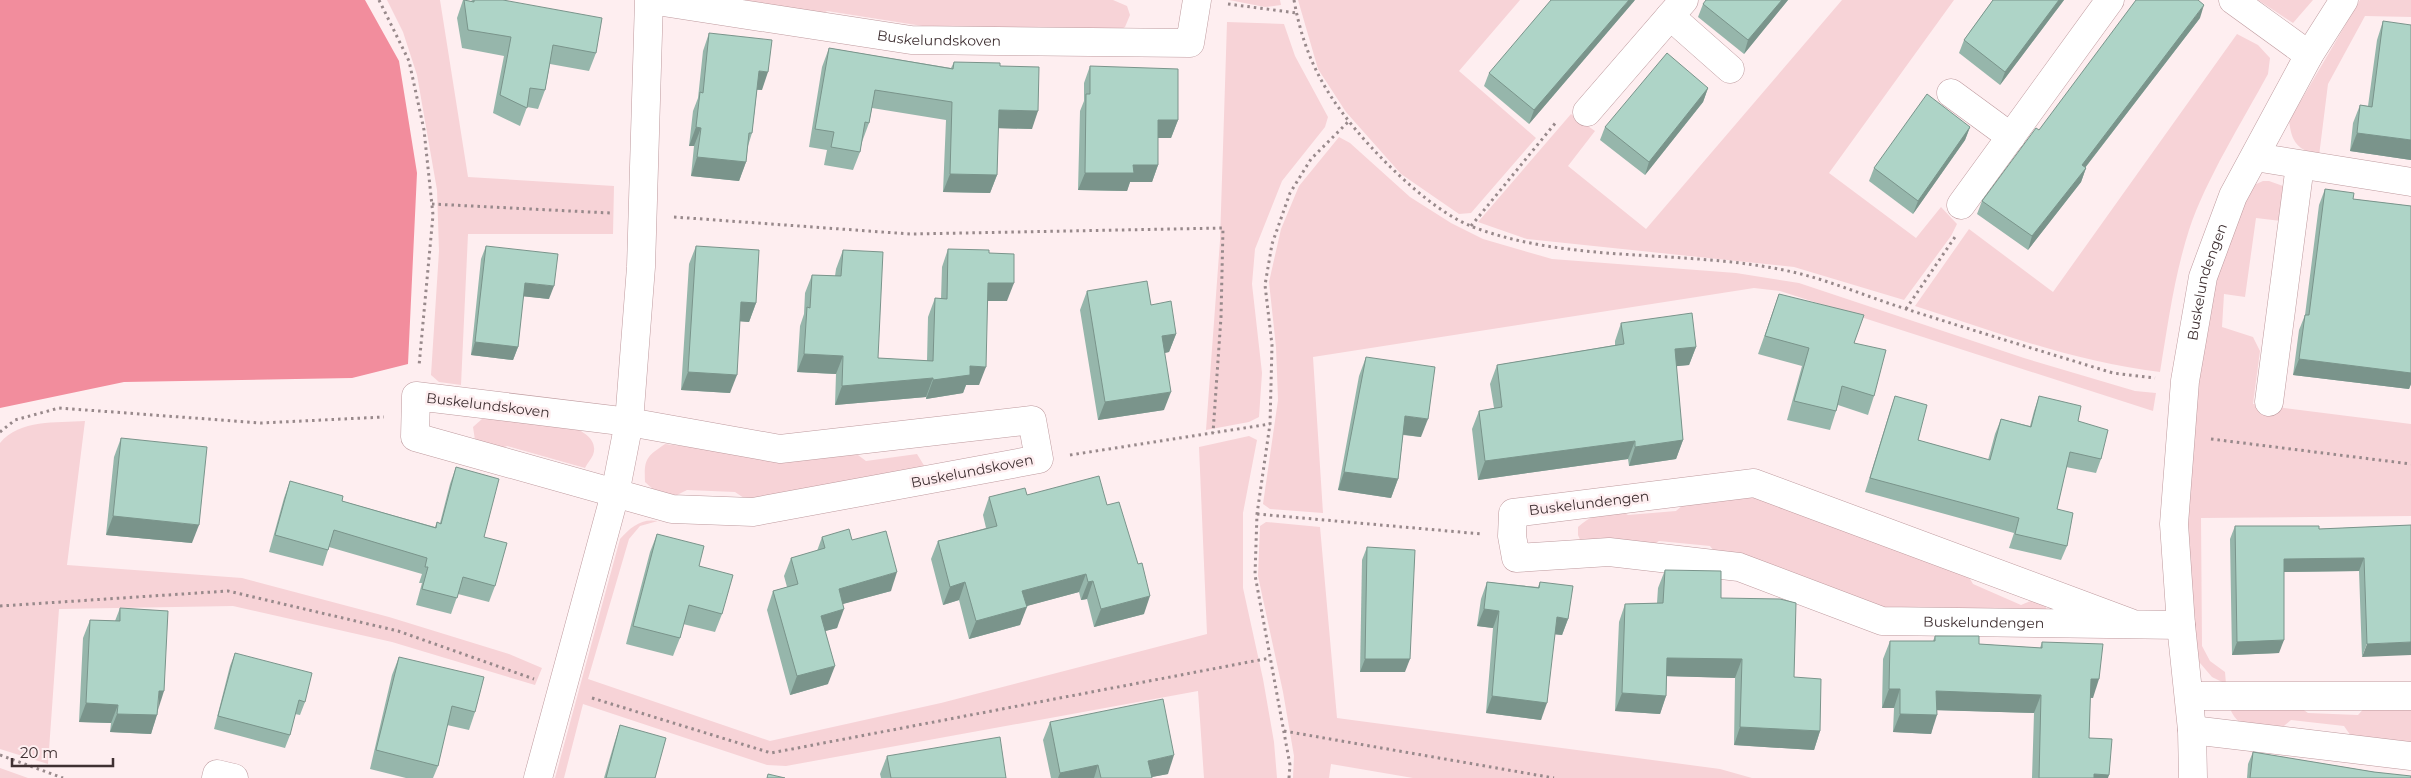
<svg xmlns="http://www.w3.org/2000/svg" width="2411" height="778" font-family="Montserrat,sans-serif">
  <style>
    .green { fill: #f7d3d7 }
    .forest { fill: #f28d9d }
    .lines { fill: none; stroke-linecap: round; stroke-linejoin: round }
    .minor-casing { stroke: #be9a9e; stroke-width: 29 }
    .path { stroke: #98898b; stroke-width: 3; stroke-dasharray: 2.5 4; stroke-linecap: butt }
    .minor { stroke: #fff; stroke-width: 28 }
    .wall { fill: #96b6ab }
    .shaded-wall { fill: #7a948b }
    .building { fill: #aed4c7; stroke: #7a948b }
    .labels { text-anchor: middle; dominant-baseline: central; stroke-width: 5; stroke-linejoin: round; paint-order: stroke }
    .street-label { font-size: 14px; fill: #3f3032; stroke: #feeef0 }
  </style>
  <rect width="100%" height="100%" fill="#feeef0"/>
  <g class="green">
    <path d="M387,0H440L468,177L614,186L613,234H468L461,385L439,382L431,375L439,251L437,190L417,75L403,32Z"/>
    <path d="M693,0H1113L1127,6L1130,15L1125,27L1111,35L967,33L827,11L813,19Z"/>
    <path d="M1229,0H1280L1281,5L1265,7Z"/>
    <path d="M1298,0H1520L1459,71L1536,138L1471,213L1459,214L1401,174L1346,112L1318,69Z"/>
    <path d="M1842,0H1954L1829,173L1916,238L1941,207L1957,224L1951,236L1904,300L1794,267L1527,239L1478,222L1571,114L1595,131L1568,166L1646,229Z"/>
    <path d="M2258,0H2313L2293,23Z"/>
    <path d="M2360,0H2411V17L2365,16L2328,84L2319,156C2298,149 2292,144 2289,121Z"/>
    <path d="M1227,22L1284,24L1295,56L1328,117L1325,127L1282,181L1255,249L1252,284L1262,373L1259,417L1249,422L1206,430L1220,241Z"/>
    <path d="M2237,34L2258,45L2270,58L2268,74C2242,122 2206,179 2189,230C2174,277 2168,324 2160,372C2075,362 1996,332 1915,306L1969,229L2053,292Z"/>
    <path d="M1339,137L1350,143L1410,197L1451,223L1483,239L1552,259L1736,273L1799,283L2024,358L2135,391L2156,393L2153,411L1780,291L1754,288L1313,357L1323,513L1270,509L1263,504L1278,400L1276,347L1269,282L1281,229L1299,186Z"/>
    <path d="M2263,181H2269L2283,186L2281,221L2256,218L2245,297L2224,294L2222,327L2253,337L2260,351L2253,404L2411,424V516L2201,518L2202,646L2210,661L2225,672L2226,684L2212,677L2194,656L2187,524L2193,425L2208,309L2231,229L2254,185Z"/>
    <path d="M504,414C523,417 605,422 593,455C591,459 587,464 585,468L507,446L493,452L475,440L473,427L482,419Z"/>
    <path d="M85,421L67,565L242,578L389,617L509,654L542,668L535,685L392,642L233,606L59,609L48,764L0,749V443C20,419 56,423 85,421Z"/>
    <path d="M1249,436L1257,440L1243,513V588L1263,679L1274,742L1277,778H1204L1198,691L786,766L767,765L583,704L564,778H555L620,539C631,527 641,518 658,521L640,526L629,539L588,679L770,741L941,703L1207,634L1199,447Z"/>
    <path d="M665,444L690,447L854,452L866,461L917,454L928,472L753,504L735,492L687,490L677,495L656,492L645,482C644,459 646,457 665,444Z"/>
    <path d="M1748,494L1966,572L1973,584L2021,605L2035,599L2046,606L2047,614L1971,618L1961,608L1911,607L1908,616L1718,556L1710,546L1659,541L1647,549L1581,542L1578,535V527C1590,516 1602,512 1617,509L1628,515L1676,511L1691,498Z"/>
    <path d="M1266,522L1320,527L1337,718L1720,769L1752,778H1413L1331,764L1329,778H1293L1294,756L1283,692L1258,576L1260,526Z"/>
    <path d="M2237,703H2294L2308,713L2358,715L2368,704H2411V747L2353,739L2344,726L2291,720L2278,731C2259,729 2240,730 2231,711Z"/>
    <path d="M0,768L28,778H0Z"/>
  </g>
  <path class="forest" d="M0,0H365L399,61L417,173L408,364L352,378L124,382L0,408Z"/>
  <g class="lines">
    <defs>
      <g id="minor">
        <path id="s1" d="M650,0L911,40L1190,43L1197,0"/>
        <path d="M2233,0L2309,55"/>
        <path d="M1670,16L1730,69"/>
        <path d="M1951,93L2011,137"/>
        <path d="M1587,112L1684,0"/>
        <path d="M2255,157L2411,182"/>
        <path d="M1961,205L2110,0"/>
        <path d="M416,396L629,422L780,449L1032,420L1039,459L753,512L672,509L415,437Z"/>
        <path d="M2269,402L2300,165"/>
        <path id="s2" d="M2131,623L1754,483L1513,513L1512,536L1516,558L1609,552L1739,567L1882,621L2181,625"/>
        <path d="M2189,696H2411"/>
        <path d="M2192,730L2411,756"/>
        <path d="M216,778L217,774L234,778"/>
        <path d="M538,778L615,494L629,422L641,267L649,0"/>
        <path id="s3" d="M2193,778L2192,730L2181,625L2174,524L2185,381L2203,277L2233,196L2309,55L2344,0"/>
      </g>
    </defs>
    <use href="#minor" class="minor-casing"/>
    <g class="path">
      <path d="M379,0L409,61L424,130L433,215L419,366"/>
      <path d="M1294,0C1305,62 1329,101 1371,147C1396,174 1437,213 1473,227C1577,266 1693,247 1801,274C1836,283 1871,298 1906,309C1975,331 2044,352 2113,373L2155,378"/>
      <path d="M1228,4L1297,13"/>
      <path d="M432,204L610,213"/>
      <path d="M674,217L910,234L1223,228L1221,317L1213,433"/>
      <path d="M1471,226L1557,121"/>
      <path d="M1906,309L1957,234"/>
      <path d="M0,432L15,420L59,408L261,423L384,417"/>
      <path d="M2211,439L2411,464"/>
      <path d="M1070,455L1270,424"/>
      <path d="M1257,514L1482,534"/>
      <path d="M0,606L228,591L398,631L534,679"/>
      <path d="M592,698L771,753L1270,658"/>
      <path d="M1284,731L1554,778"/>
      <path d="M0,755L63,778"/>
      <path d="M1289,778L1290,765L1255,575L1257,514L1270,424L1272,345L1265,285L1272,244L1290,193L1311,159L1348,122"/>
    </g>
    <use href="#minor" class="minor"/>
  </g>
  <g class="wall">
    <path d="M463,0L471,1L472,0H503L596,53L589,71L550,64L545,90L538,109L527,107L520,126L493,113L504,56L462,48L457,18Z"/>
    <path d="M1635,0L1529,124L1484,86L1489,73Z"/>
    <path d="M1788,0L1744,54L1698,17L1703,4Z"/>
    <path d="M1993,0H2064L2000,85L1959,53L1964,40Z"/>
    <path d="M2200,18L2085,168H2086L2081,182L2028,250L1977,214L1982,201L2039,130Z"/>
    <path d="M2383,21L2411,160L2350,151L2353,123L2360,105L2368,106L2377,40Z"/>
    <path d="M709,33L762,90H757L752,133L748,146L746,162L739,181L691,176L694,146H689L693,111L698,98L703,51Z"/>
    <path d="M829,48L951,68L954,62L1000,66L1032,129L998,128L997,175L990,193L943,192L946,120L872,108L869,123L862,142V141L860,152L853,170L824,165L827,150L809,147L822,67Z"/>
    <path d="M1090,66L1178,120L1171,138H1158V165L1152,182H1130L1127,191L1078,190L1080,111L1084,101V83Z"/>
    <path d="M1708,88L1703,102L1645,175L1600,140L1605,127Z"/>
    <path d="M1970,127L1965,140L1913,214L1869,181L1874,168Z"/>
    <path d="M2325,189L2353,199L2411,206V384L2409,389L2293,375L2299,330L2305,315L2319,205Z"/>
    <path d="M486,246L549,299L523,296L518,347L513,360L471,355L481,259Z"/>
    <path d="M696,246L756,303L749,322L740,321L730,393L681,390L689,264Z"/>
    <path d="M948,249L989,253L1007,301H988L979,385H966L963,393L926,399V397L835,405L836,374L797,372L800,326L804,314L805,293L812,275L835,276L836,269L843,250L878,358L927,361L928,317L935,298L941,299L942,267Z"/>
    <path d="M1087,291L1151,305L1176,334L1169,352L1164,353V410L1098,420L1080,310Z"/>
    <path d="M1779,294L1854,343L1874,396L1868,415L1838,405L1830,430L1787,420L1802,366L1758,354Z"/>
    <path d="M1621,323L1696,347L1689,365L1676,366L1683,440L1676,459L1629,466L1628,459L1478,480L1472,429L1479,411L1494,408L1490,384L1497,365L1615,345V341Z"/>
    <path d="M1366,357L1421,437L1403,435L1398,479L1391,498L1338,490L1359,376Z"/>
    <path d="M1895,396L1918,440L1988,460L1995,434L2001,419L2030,426L2034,411L2039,396L2078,421L2101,459L2096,473L2066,467L2057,509L2067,546L2061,560L2009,548L2014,533L1865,492L1890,411Z"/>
    <path d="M121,438L192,543L106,535L114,457Z"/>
    <path d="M456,467L484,537L495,586L489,602L458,594L451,614L416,605L422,583H419L422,574L329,547L323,566L269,552L284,498L290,481L342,501L435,527L437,522L440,523L450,484Z"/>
    <path d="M1027,495L1107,505L1144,614L1094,627L1087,599L1081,600L1079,592L1026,606L1020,625L969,639L959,600L943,605L931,559L938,541L986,528L983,515L989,497Z"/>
    <path d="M2411,525L2362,657L2359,571L2284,572L2279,653L2232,655L2230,539L2235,526L2319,529Z"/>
    <path d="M657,534L699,566L722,614L715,632L683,624L680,638L673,656L626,644L650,552Z"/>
    <path d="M822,537L852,540L891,591L842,604L837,628L825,631L828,684L790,695L767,610L773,591L787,587L784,576L791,558L817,551Z"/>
    <path d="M1367,547L1405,672H1360L1362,560Z"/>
    <path d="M1665,570L1721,598L1794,677L1820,731L1814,750L1734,745L1735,678L1667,676L1666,696L1660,714L1615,711L1619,622L1625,604L1657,603L1658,588Z"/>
    <path d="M1487,582L1538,587L1540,582L1568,619L1562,635L1555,634L1541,720L1486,713L1493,628L1477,626L1481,599Z"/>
    <path d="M120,608L158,710L151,734L110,732L111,723L79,722L83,638L90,620L115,621Z"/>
    <path d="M1935,636L1979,644L2040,648L2042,642L2093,698H2090L2089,738L2108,778H2032L2034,713L1937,710L1931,734L1893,732L1894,708H1882L1883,659L1890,641H1933Z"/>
    <path d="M235,653L305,702L300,715L295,714L290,735L285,748L214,729L230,666Z"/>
    <path d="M399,657L475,712L469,730L447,725L438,766L433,778H406L370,769L392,675Z"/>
    <path d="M1050,722L1168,774L1151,777L1152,778H1051L1043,740Z"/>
    <path d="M620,725L655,778H604L614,744Z"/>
    <path d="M2253,752L2411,778H2247L2248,764Z"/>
    <path d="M887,756L1006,778H881L880,774Z"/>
  </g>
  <g class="shaded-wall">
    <path d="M1629,0H1635L1529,124L1534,110Z"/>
    <path d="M1782,0H1788L1744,54L1748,40Z"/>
    <path d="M2059,0H2064L2000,85L2005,72Z"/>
    <path d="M2204,5L2200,18L2077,178L2082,165Z"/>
    <path d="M759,71L768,72L762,90L752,89Z"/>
    <path d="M1708,88L1703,102L1645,175L1649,162Z"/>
    <path d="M999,110L1038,111L1032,129L992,128Z"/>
    <path d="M1158,120H1178L1171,138H1152Z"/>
    <path d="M696,127L701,128L694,146H689Z"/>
    <path d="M1970,127L1965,140L1913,214L1918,201Z"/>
    <path d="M2357,133L2411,140V160L2350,151Z"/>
    <path d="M697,157L746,162L739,181L691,176Z"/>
    <path d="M1133,165H1158L1152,182H1130L1127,191L1078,190L1085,173Z"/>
    <path d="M2086,168L2081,182L2028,250L2032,236Z"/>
    <path d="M950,174L997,175L990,193L943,192Z"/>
    <path d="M525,283L554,286L549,299L520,296Z"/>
    <path d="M988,283H1014L1007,301H982Z"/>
    <path d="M741,302L756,303L749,322L735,321Z"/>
    <path d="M1176,334L1169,352L1155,355L1162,336Z"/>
    <path d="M475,342L518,347L513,360L471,355Z"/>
    <path d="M1696,347L1689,365L1668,367L1675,349Z"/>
    <path d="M804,354L843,356L836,374L797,372Z"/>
    <path d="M2299,359L2411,373V384L2409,389L2293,375Z"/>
    <path d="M970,366L986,367L979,385H966L963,393L926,399L933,380Z"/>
    <path d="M688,372L737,375L730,393L681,390Z"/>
    <path d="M933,378L926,397L835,405L842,386Z"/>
    <path d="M1171,392L1164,410L1098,420L1105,402Z"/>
    <path d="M1405,416L1428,419L1421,437L1399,434Z"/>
    <path d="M1683,440L1676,459L1629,466L1635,447Z"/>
    <path d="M1635,441L1628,459L1478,480L1485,461Z"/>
    <path d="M1344,472L1398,479L1391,498L1338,490Z"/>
    <path d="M113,516L199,525L192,543L106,535Z"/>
    <path d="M2364,558L2359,571L2279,572L2284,559Z"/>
    <path d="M897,572L891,591L832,607L839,589Z"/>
    <path d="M1086,574L1079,592L1016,609L1022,591Z"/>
    <path d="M1093,581L1087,599L1081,600L1088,582Z"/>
    <path d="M965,582L959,600L943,605L950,587Z"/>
    <path d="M1150,596L1144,614L1094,627L1101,609Z"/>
    <path d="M1027,607L1020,625L969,639L976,621Z"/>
    <path d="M844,609L837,628L814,634L821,616Z"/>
    <path d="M1484,609L1499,611L1493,628L1477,626Z"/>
    <path d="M1557,617L1568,619L1562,635L1551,634Z"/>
    <path d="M2284,640L2279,653L2232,655L2237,642Z"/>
    <path d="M2411,642V655L2362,657L2367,644Z"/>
    <path d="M1667,658L1742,659L1735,678L1660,676Z"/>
    <path d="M1365,659H1410L1405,672H1360Z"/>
    <path d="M835,666L828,684L790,695L797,676Z"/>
    <path d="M2091,679H2099L2093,698L2084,697Z"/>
    <path d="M1889,689H1900L1894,708H1882Z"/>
    <path d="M159,691H164L158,710Z"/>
    <path d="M1936,691L2041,695L2034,713L1930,710Z"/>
    <path d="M1622,693L1666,696L1660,714L1615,711Z"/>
    <path d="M1492,696L1547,703L1541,720L1486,713Z"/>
    <path d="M86,703L118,705L111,723L79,722Z"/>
    <path d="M117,714L157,715L151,734L110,732Z"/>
    <path d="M1900,714L1937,715L1931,734L1893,732Z"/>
    <path d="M1740,727L1820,731L1814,750L1734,745Z"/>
    <path d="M1174,755L1168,774L1147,778L1148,761Z"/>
    <path d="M1098,765L1094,778H1058L1060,773Z"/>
    <path d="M2094,774L2109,775L2108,778H2092Z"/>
  </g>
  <g class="building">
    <path d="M464,0L474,2V0H503L602,18L596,53L553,45L545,90L530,88L527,108L500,95L511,37L468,30Z"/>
    <path d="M1551,0H1629L1534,110L1489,73Z"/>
    <path d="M1706,0H1782L1748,40L1703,4Z"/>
    <path d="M1993,0H2059L2005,72L1964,40Z"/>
    <path d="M2136,0H2198L2204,5L2082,165L2086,168L2032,236L1982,201L2036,128L2039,130Z"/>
    <path d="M2383,21L2411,25V140L2357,133L2360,105L2372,107Z"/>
    <path d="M709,33L772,40L768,72L759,71L752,133H749L746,162L697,157L701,128L696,127L700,92L703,93Z"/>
    <path d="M829,48L953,69L954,62L1000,63V66L1039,67L1038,111L999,110L997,175L950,174L952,102L875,90L869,123L865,122L860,152L831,147L834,132L815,129Z"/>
    <path d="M1667,53L1708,88L1649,162L1605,127Z"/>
    <path d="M1090,66L1178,69V120H1158V165H1133L1134,173H1085L1086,94H1090Z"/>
    <path d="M1927,94L1970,127L1918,201L1874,168Z"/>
    <path d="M2325,189L2354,193L2353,199L2411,206V373L2299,359L2305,315H2309Z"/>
    <path d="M486,246L558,254L554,286L525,283L518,347L475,342Z"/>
    <path d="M696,246L759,250L756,303L741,302L737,375L688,372Z"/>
    <path d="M948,249L989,250V253L1014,254V283H988L986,367L970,366V375L933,380V378L842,386L843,356L804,354L807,307L810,308L812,275L841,276L843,250L883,252L878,358L933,361L935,298L947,299Z"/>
    <path d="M1147,281L1151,305L1171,301L1176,334L1162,336L1171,392L1105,402L1087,291Z"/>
    <path d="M1779,294L1864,315L1854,343L1886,350L1874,396L1842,386L1836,411L1794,401L1809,348L1765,336Z"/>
    <path d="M1692,313L1696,347L1675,349L1683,440L1635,447V441L1485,461L1479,411L1502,407L1497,365L1624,344L1621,323Z"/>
    <path d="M1366,357L1435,367L1428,419L1405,416L1398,479L1344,472Z"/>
    <path d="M1895,396L1927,405L1918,440L1990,460L2001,419L2031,427L2039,396L2081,406L2078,421L2108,430L2101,459L2070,452L2057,509L2073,513L2067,546L2015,534L2019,518L1870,478Z"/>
    <path d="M121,438L207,447L199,525L113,516Z"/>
    <path d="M456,467L499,479L484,537L507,543L495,586L463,577L457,598L422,589L428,567H425L427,558L334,530L328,550L275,535L290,481L343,496L342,501L436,528L437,522L441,524Z"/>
    <path d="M1099,476L1107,505L1119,502L1138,564L1142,563L1150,596L1101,609L1093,581L1088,582L1086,574L1022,591L1027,607L976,621L965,582L950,587L938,541L997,526L989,497L1025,488L1027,495Z"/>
    <path d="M2411,525V642L2367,644L2364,558L2284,559V640L2237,642L2235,526H2319V529Z"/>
    <path d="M849,529L852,540L886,531L897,572L839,589L844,609L821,616L835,666L797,676L773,591L798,584L791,558L825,548L822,537Z"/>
    <path d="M657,534L704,546L699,566L733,575L722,614L689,605L680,638L633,626Z"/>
    <path d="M1367,547L1415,550L1410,659H1365Z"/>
    <path d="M1665,570L1721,571V598L1780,599L1796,603L1794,677L1821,679L1820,731L1740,727L1742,659L1667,658L1666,696L1622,693L1625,604L1663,603Z"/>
    <path d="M1487,582L1539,588L1540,582L1573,586L1568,619L1557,617L1547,703L1492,696L1499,611L1484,609Z"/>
    <path d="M120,608L168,611L164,691H159L157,715L117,714L118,705L86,703L90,620L120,621Z"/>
    <path d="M1935,636H1979V644L2042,648V642L2103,644L2099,679H2091L2089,738L2112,739L2109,775L2094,774V778H2039L2041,695L1936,691L1937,715L1900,714V689H1889L1890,641H1935Z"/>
    <path d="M235,653L312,673L305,702L299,700L290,735L218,716Z"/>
    <path d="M399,657L484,677L475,712L452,706L438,766L376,750Z"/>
    <path d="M1163,699L1174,755L1148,761L1152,778H1101L1098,765L1060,773L1050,722Z"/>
    <path d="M620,725L666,738L655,778H606Z"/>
    <path d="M1000,737L1006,778H891L887,756Z"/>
    <path d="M2253,752L2374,772L2411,776V778H2250Z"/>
    <path d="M768,774L785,778H767Z"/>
  </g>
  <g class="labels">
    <g class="street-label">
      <text stroke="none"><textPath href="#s1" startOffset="292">Buskelundskoven</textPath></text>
      <text stroke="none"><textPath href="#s3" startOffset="500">Buskelundengen</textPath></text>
      <text transform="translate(488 405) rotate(7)">Buskelundskoven</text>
      <text transform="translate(972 471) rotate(-11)">Buskelundskoven</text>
      <text transform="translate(1589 503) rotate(-7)">Buskelundengen</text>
      <text stroke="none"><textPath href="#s2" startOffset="1169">Buskelundengen</textPath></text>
    </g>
  </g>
  <path d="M12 758v8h101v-8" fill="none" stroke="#3f3032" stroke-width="2.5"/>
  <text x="20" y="758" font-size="15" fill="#3f3032" stroke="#feeef0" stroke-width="4" paint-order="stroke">20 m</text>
</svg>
